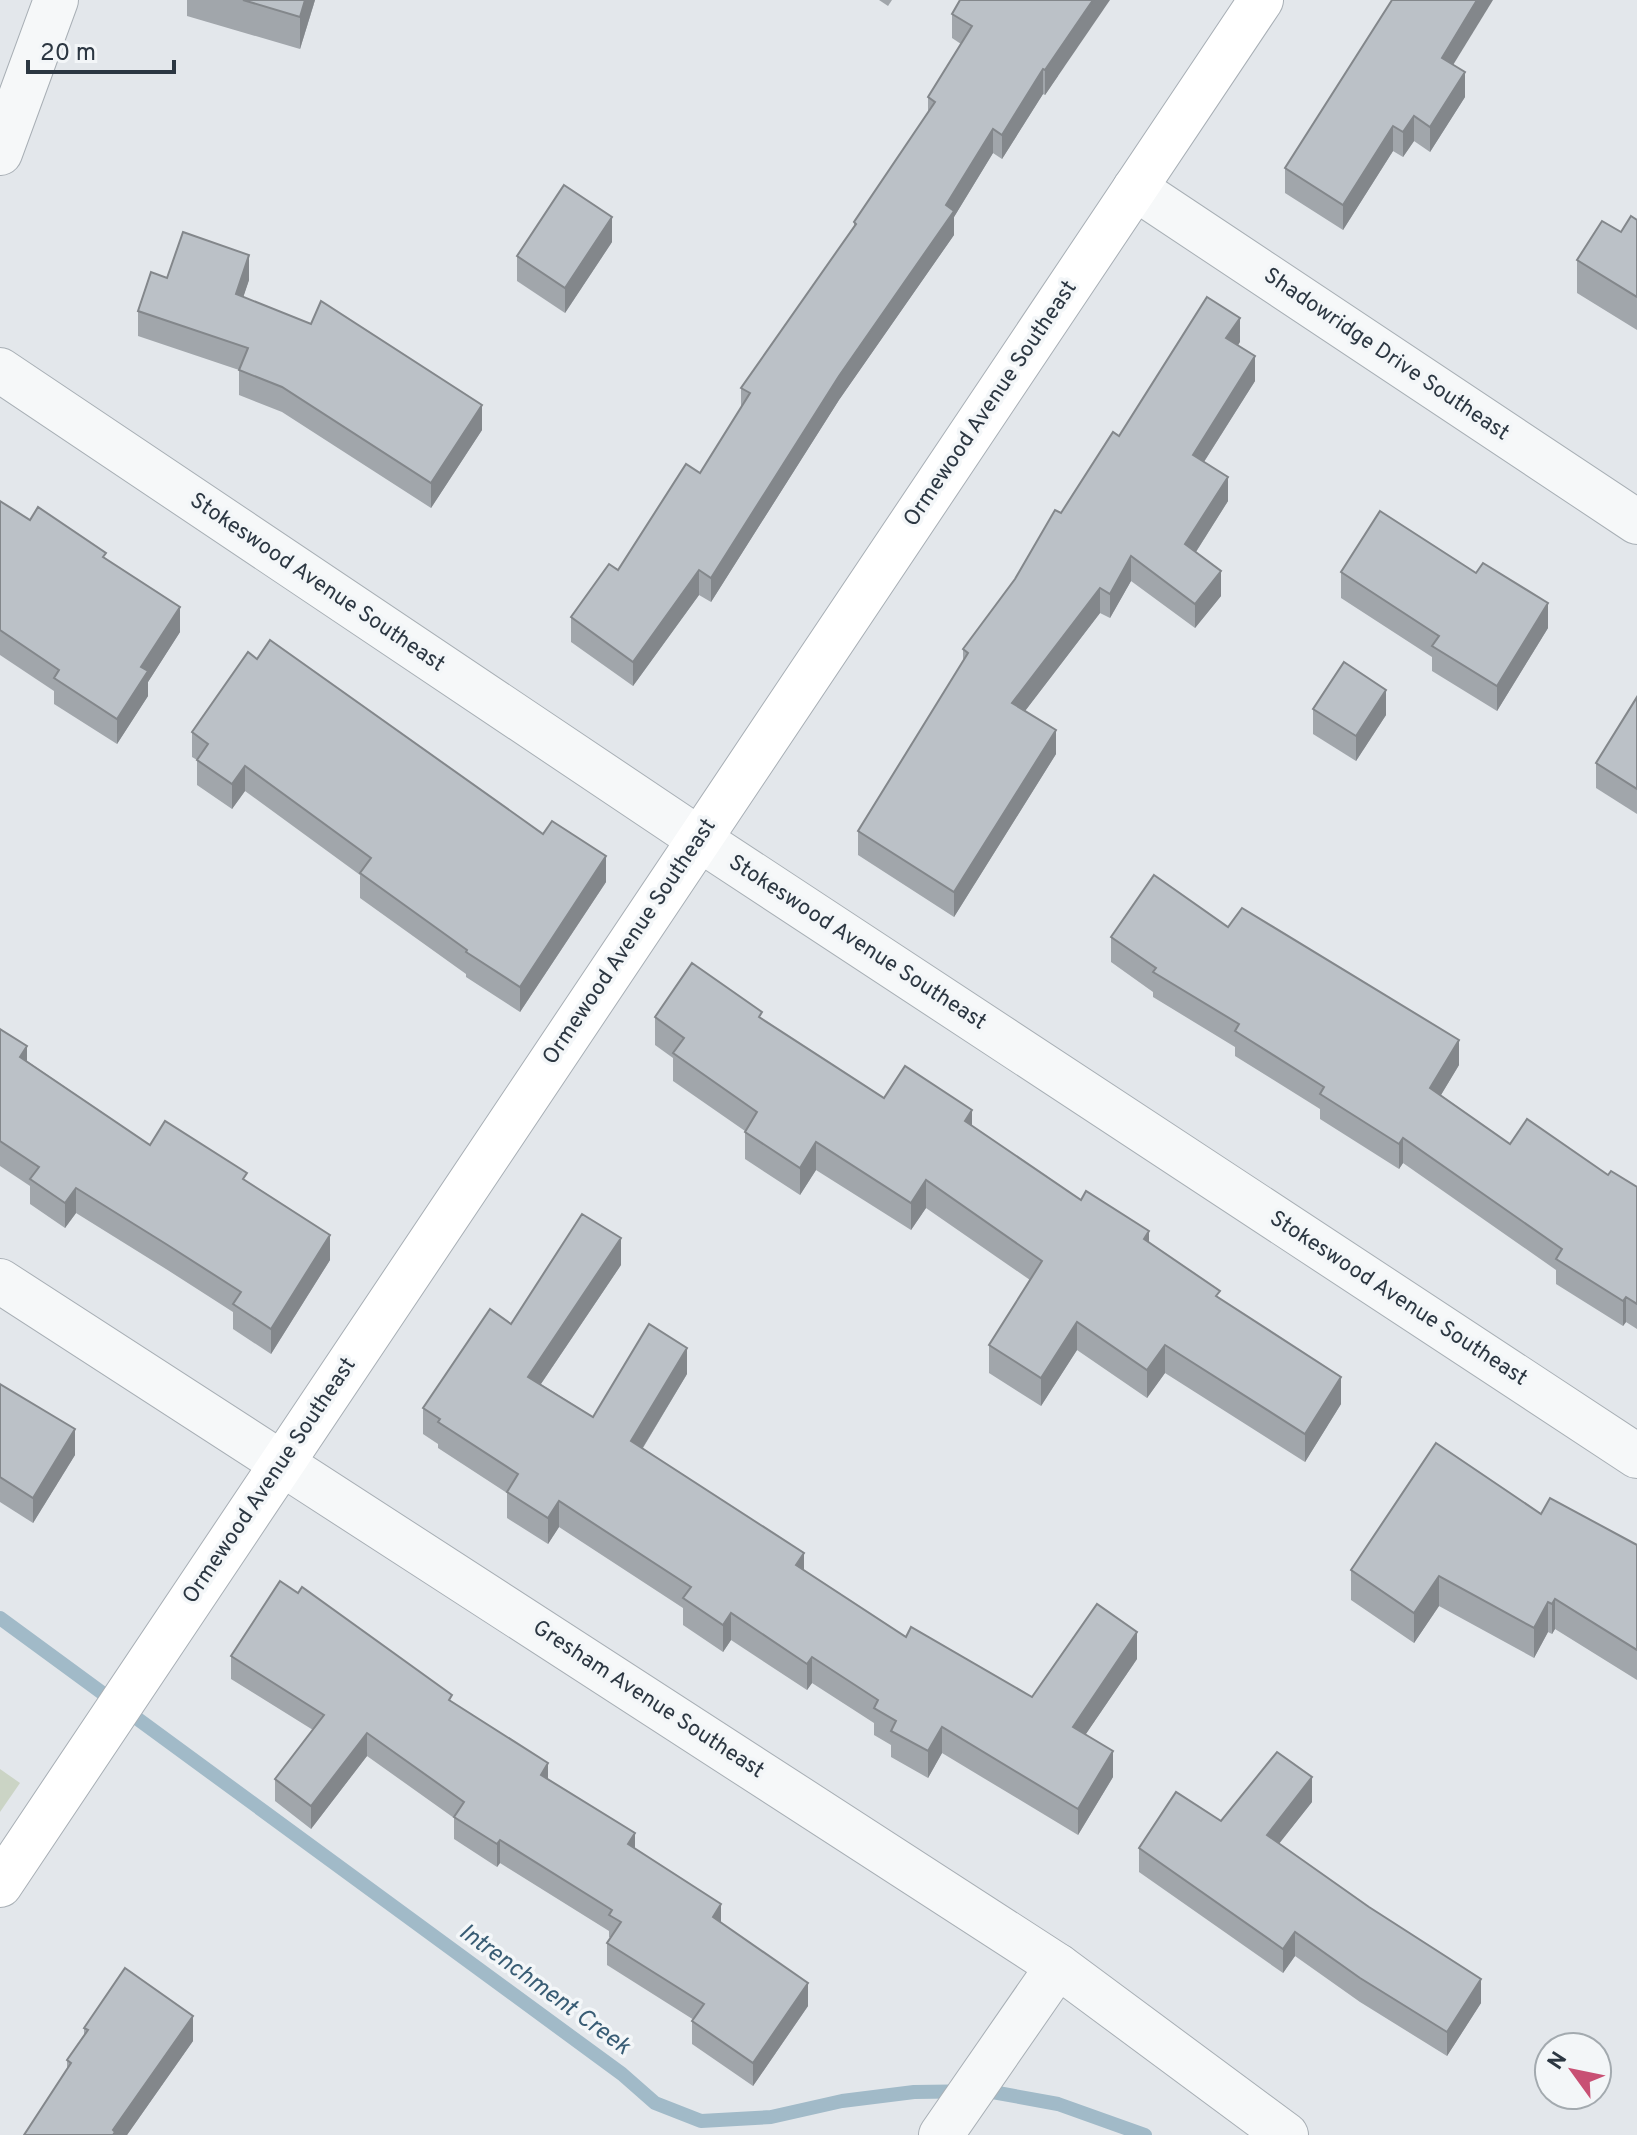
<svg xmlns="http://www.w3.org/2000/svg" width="1637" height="2135" font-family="Overpass,sans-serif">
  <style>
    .green { fill: #cbd4c5 }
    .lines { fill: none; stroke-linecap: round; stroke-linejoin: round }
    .stream { stroke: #a1bac8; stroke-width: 14 }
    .street-casing { stroke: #a8afb5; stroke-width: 46 }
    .secondary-casing { stroke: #a8afb5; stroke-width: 46 }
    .street { stroke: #f6f8f9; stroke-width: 44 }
    .secondary { stroke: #fff; stroke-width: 44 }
    .wall { fill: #a1a6ab }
    .shaded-wall { fill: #83878b }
    .building { fill: #bbc1c7; stroke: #83878b; stroke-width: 2 }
    .labels { text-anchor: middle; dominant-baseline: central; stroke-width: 7; stroke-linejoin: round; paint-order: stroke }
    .street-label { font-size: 22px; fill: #2c3742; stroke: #f3f6f8 }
    .water-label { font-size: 24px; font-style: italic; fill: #385c74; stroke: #f3f6f8 }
  </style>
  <rect width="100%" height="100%" fill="#e3e7eb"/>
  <path class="green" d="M0,1769L20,1783L0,1812Z"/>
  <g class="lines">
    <path class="stream" d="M0,1618L622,2074L655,2103L701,2121L771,2117L842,2101L914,2092L987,2091L1058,2104L1145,2135"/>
    <defs>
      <g id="street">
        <path d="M0,153L56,0"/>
        <path d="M1135,188L1637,522"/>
        <path d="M0,370L699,839L1637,1456"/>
        <path d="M0,1281L1058,1966L1286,2135"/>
        <path d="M941,2135L1058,1966"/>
      </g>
      <path id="secondary" d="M0,1885L1261,0"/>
    </defs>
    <use href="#street" class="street-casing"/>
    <use href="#secondary" class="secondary-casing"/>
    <use href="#street" class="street"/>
    <use href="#secondary" class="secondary"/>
  </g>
  <g class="wall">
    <path d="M187,0H315L300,49L187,16Z"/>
    <path d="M879,0H892L888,6Z"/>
    <path d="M952,14L1058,76L1045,95L1043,94L1002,159L993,153L954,217V235L839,400L711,602L699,595L633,686L571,642V617L618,570L700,473L741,408V388L854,227V222L928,112V97L961,44L952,38Z"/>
    <path d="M1453,64L1465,97L1430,152L1414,141L1403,157L1393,151L1343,230L1285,193V168Z"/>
    <path d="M1637,220V330L1577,293V260L1621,232Z"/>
    <path d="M612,242L565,313L517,281V256Z"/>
    <path d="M167,278L249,280L243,297L482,430L431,508L282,412L239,395V370L138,336V311Z"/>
    <path d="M1240,342L1238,345L1255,381L1204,462L1228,501L1196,552L1221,596L1195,628L1131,581L1110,618L1100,613L1025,711L1056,754L954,917L858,855V831L963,662V649L1015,579L1061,513L1119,436Z"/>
    <path d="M0,501L30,520L106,559L180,632L148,682V696L117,744L54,704V691L0,655Z"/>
    <path d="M1341,572L1548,628L1497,711L1432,671V657L1341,598Z"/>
    <path d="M1637,697V814L1596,788V763Z"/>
    <path d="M1313,709L1386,715L1356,761L1313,734Z"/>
    <path d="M192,732L606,882L520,1012L466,977V974L360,898V875L245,791L232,809L197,785V760L192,757Z"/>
    <path d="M1228,927L1459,1065L1441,1095L1510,1144L1608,1175L1637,1187V1329L1626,1322L1623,1326L1556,1284V1270L1403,1163L1399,1169L1320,1119V1109L1235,1056V1047L1153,997V992L1111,962V937Z"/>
    <path d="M655,1017L762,1019L884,1098L972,1126L1081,1200L1149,1242L1220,1299L1341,1404L1305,1462L1165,1373L1147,1398L1077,1350L1041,1406L989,1373V1345L1030,1280L926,1208L911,1230L816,1170L800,1195L745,1159V1131L673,1081V1058L655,1045Z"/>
    <path d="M0,1029L27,1061L150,1145L247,1182L330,1260L271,1354L233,1329V1312L166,1269L76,1213L65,1228L30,1204V1186L0,1166Z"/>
    <path d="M621,1265L541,1384L593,1417L687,1374L643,1448L804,1571L906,1637L1032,1697L1137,1659L1085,1735L1113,1777L1078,1835L942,1753L928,1778L891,1757V1745L874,1735V1723L812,1683L807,1690L731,1640L723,1652L683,1625V1608L559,1527L548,1544L507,1518V1493L438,1448V1444L423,1434V1408L511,1324Z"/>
    <path d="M0,1384L75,1455L33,1523L0,1502Z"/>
    <path d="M1541,1514L1637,1545V1680L1555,1629L1552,1634L1548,1632L1534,1658L1439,1606L1414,1643L1351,1600V1570Z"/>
    <path d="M231,1656L452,1702L635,1848L721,1923L808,2006L753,2086L692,2044V2021L694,2020L607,1965V1943L611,1938L609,1937V1931L500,1863L497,1867L454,1839V1818L367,1756L311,1829L275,1801V1779L313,1730L231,1679Z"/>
    <path d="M1312,1802L1279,1843L1481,2003L1447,2056L1360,2002L1295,1956L1283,1973L1139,1872V1848L1221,1821Z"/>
    <path d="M84,2028L193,2041L127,2135H24L67,2070V2060L84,2036Z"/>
  </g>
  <g class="shaded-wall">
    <path d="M305,0H315L300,49V17Z"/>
    <path d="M1093,0H1110L1045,95V70Z"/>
    <path d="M1477,0H1493L1442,83V58Z"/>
    <path d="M1043,69V94L1002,159V135Z"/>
    <path d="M1465,72V97L1430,152V127Z"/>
    <path d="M1414,116V141L1403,157V132Z"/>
    <path d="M1393,126V151L1343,230V205Z"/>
    <path d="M993,129V153L954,217V235L839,400L711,602V578L946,205Z"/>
    <path d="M612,217V242L565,313V288Z"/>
    <path d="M249,255V280L236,319V294Z"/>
    <path d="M1240,318V342L1226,363V338Z"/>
    <path d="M1255,356V381L1193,479V455Z"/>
    <path d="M482,405V430L431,508V483Z"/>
    <path d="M1228,477V501L1185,569V544Z"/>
    <path d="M1131,556V581L1110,618V594Z"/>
    <path d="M699,570V595L633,686V662Z"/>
    <path d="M1221,571V596L1195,628V604Z"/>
    <path d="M1100,588V613L1012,728V703Z"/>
    <path d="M1548,603V628L1497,711V686Z"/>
    <path d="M180,607V632L148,682V696L117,744V719L141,667Z"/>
    <path d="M1386,690V715L1356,761V736Z"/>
    <path d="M1056,730V754L954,917V892Z"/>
    <path d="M245,766V791L232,809V784Z"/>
    <path d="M606,856V882L520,1012V987Z"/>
    <path d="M1459,1040V1065L1430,1113V1088Z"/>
    <path d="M27,1046V1071L20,1057Z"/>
    <path d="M972,1110V1138L965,1121Z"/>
    <path d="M1403,1138V1163L1399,1169V1144Z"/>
    <path d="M816,1142V1170L800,1195V1168Z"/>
    <path d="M926,1180V1208L911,1230V1203Z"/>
    <path d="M76,1188V1213L65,1228V1203Z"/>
    <path d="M1149,1231V1259L1144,1239Z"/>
    <path d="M330,1235V1260L271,1354V1329Z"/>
    <path d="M621,1238V1265L528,1403V1377Z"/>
    <path d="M1626,1297V1322L1623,1326V1301Z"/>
    <path d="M1077,1322V1350L1041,1406V1378Z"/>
    <path d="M1165,1345V1373L1147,1398V1370Z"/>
    <path d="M687,1348V1374L631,1467V1441Z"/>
    <path d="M1341,1377V1404L1305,1462V1434Z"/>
    <path d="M75,1429V1455L33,1523V1498Z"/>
    <path d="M559,1501V1527L548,1544V1518Z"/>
    <path d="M804,1553V1579L796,1565Z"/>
    <path d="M1439,1576V1606L1414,1643V1613Z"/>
    <path d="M1555,1599V1629L1552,1634V1604Z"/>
    <path d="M1548,1602V1632L1534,1658V1628Z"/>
    <path d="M731,1613V1640L723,1652V1625Z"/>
    <path d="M1137,1632V1659L1073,1753V1727Z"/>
    <path d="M812,1657V1683L807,1690V1664Z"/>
    <path d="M942,1727V1753L928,1778V1751Z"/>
    <path d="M367,1733V1756L311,1829V1806Z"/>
    <path d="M1113,1751V1777L1078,1835V1809Z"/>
    <path d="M548,1763V1785L541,1775Z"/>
    <path d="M1312,1777V1802L1267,1859V1835Z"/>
    <path d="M635,1833V1855L628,1844Z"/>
    <path d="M500,1840V1863L497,1867V1844Z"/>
    <path d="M721,1904V1926L713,1917Z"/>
    <path d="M1295,1932V1956L1283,1973V1949Z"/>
    <path d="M1481,1979V2003L1447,2056V2032Z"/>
    <path d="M808,1983V2006L753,2086V2063Z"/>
    <path d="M193,2016V2041L127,2135H113V2130Z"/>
  </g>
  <g class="building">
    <path d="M243,0H305L300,17Z"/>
    <path d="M960,0H1093L1045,70L1043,69L1002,135L993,129L946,205L954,211L839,376L711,578L699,570L633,662L571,617L609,564L618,570L686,464L700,473L750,393L741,388L856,224L854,222L935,102L928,97L972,26L952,14Z"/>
    <path d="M1392,0H1477L1442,58L1465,72L1430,127L1414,116L1403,132L1393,126L1343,205L1285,168Z"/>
    <path d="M564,185L612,217L565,288L517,256Z"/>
    <path d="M1631,216L1637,220V297L1577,260L1602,221L1621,232Z"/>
    <path d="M183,232L249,255L236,294L311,324L321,301L482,405L431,483L282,387L239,370L248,348L138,311L151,272L167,278Z"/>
    <path d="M1207,297L1240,318L1226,338L1255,356L1193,455L1228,477L1185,544L1221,571L1195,604L1131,556L1110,594L1100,588L1012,703L1056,730L954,892L858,831L968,653L963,649L1015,579L1055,510L1061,513L1113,432L1119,436Z"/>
    <path d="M0,501L30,520L38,507L106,553L103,557L180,607L141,667L148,671L117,719L54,678L59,670L0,630Z"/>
    <path d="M1380,511L1476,573L1483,563L1548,603L1497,686L1432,646L1439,636L1341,572Z"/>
    <path d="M270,640L543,834L552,821L606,856L520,987L466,952L467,950L360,873L371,858L245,766L232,784L197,760L208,744L192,732L248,652L257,659Z"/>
    <path d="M1344,662L1386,690L1356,736L1313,709Z"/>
    <path d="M1637,697V789L1596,763Z"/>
    <path d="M1154,875L1228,927L1242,908L1459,1040L1430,1088L1510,1144L1527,1119L1608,1175L1611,1171L1637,1187V1304L1626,1297L1623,1301L1556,1259L1562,1249L1403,1138L1399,1144L1320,1094L1324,1087L1235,1031L1239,1024L1153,972L1156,968L1111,937Z"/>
    <path d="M692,963L762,1012L759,1017L884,1098L905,1066L972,1110L965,1121L1081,1200L1086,1191L1149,1231L1144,1239L1220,1291L1216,1296L1341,1377L1305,1434L1165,1345L1147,1370L1077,1322L1041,1378L989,1345L1042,1261L926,1180L911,1203L816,1142L800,1168L745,1132L757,1112L673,1053L684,1038L655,1017Z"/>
    <path d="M0,1029L27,1046L20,1057L150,1145L165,1121L247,1173L243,1179L330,1235L271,1329L233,1304L241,1292L166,1244L76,1188L65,1203L30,1179L39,1167L0,1141Z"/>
    <path d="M582,1214L621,1238L528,1377L593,1417L649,1324L687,1348L631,1441L804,1553L796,1565L906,1637L911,1627L1032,1697L1097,1604L1137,1632L1073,1727L1113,1751L1078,1809L942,1727L928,1751L891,1731L896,1721L874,1708L878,1700L812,1657L807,1664L731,1613L723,1625L683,1598L691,1587L559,1501L548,1518L507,1492L518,1474L438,1422L440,1419L423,1408L490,1309L511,1324Z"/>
    <path d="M0,1384L75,1429L33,1498L0,1477Z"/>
    <path d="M1436,1443L1541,1514L1550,1498L1637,1545V1650L1555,1599L1552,1604L1548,1602L1534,1628L1439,1576L1414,1613L1351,1570Z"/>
    <path d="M280,1581L298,1593L302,1587L452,1695L449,1700L548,1763L541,1775L635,1833L628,1844L721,1904L713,1917L808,1983L753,2063L692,2021L704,2004L607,1943L621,1922L609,1915L612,1910L500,1840L497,1844L454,1817L464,1802L367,1733L311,1806L275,1779L324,1715L231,1656Z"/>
    <path d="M1277,1752L1312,1777L1267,1835L1369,1907L1481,1979L1447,2032L1360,1978L1295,1932L1283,1949L1139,1848L1176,1792L1221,1821Z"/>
    <path d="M125,1968L193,2016L113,2130L115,2132L113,2135H24L71,2063L67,2060L88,2030L84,2028Z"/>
  </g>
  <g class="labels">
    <g class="street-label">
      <text transform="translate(1386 355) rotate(34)">Shadowridge Drive Southeast</text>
      <text transform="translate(991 404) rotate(-56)">Ormewood Avenue Southeast</text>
      <text transform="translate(317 583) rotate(34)">Stokeswood Avenue Southeast</text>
      <text transform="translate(630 942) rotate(-56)">Ormewood Avenue Southeast</text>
      <text transform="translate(857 943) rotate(33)">Stokeswood Avenue Southeast</text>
      <text transform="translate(1398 1299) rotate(33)">Stokeswood Avenue Southeast</text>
      <text transform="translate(270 1481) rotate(-56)">Ormewood Avenue Southeast</text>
      <text transform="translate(648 1700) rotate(33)">Gresham Avenue Southeast</text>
    </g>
    <g class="water-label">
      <text transform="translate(544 1990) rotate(36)">Intrenchment Creek</text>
    </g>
  </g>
  <g transform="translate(1573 2071) rotate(303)"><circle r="38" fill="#f3f6f8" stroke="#a3aaaf" stroke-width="2"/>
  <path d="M0-6L14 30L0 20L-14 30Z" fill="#c85074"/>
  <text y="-12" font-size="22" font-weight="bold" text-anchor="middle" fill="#2c3742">N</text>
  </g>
  <path d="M28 60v12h146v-12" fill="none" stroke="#2c3742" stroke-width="4"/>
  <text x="40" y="60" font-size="24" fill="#2c3742" stroke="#f3f6f8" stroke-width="6" paint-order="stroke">20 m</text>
</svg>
